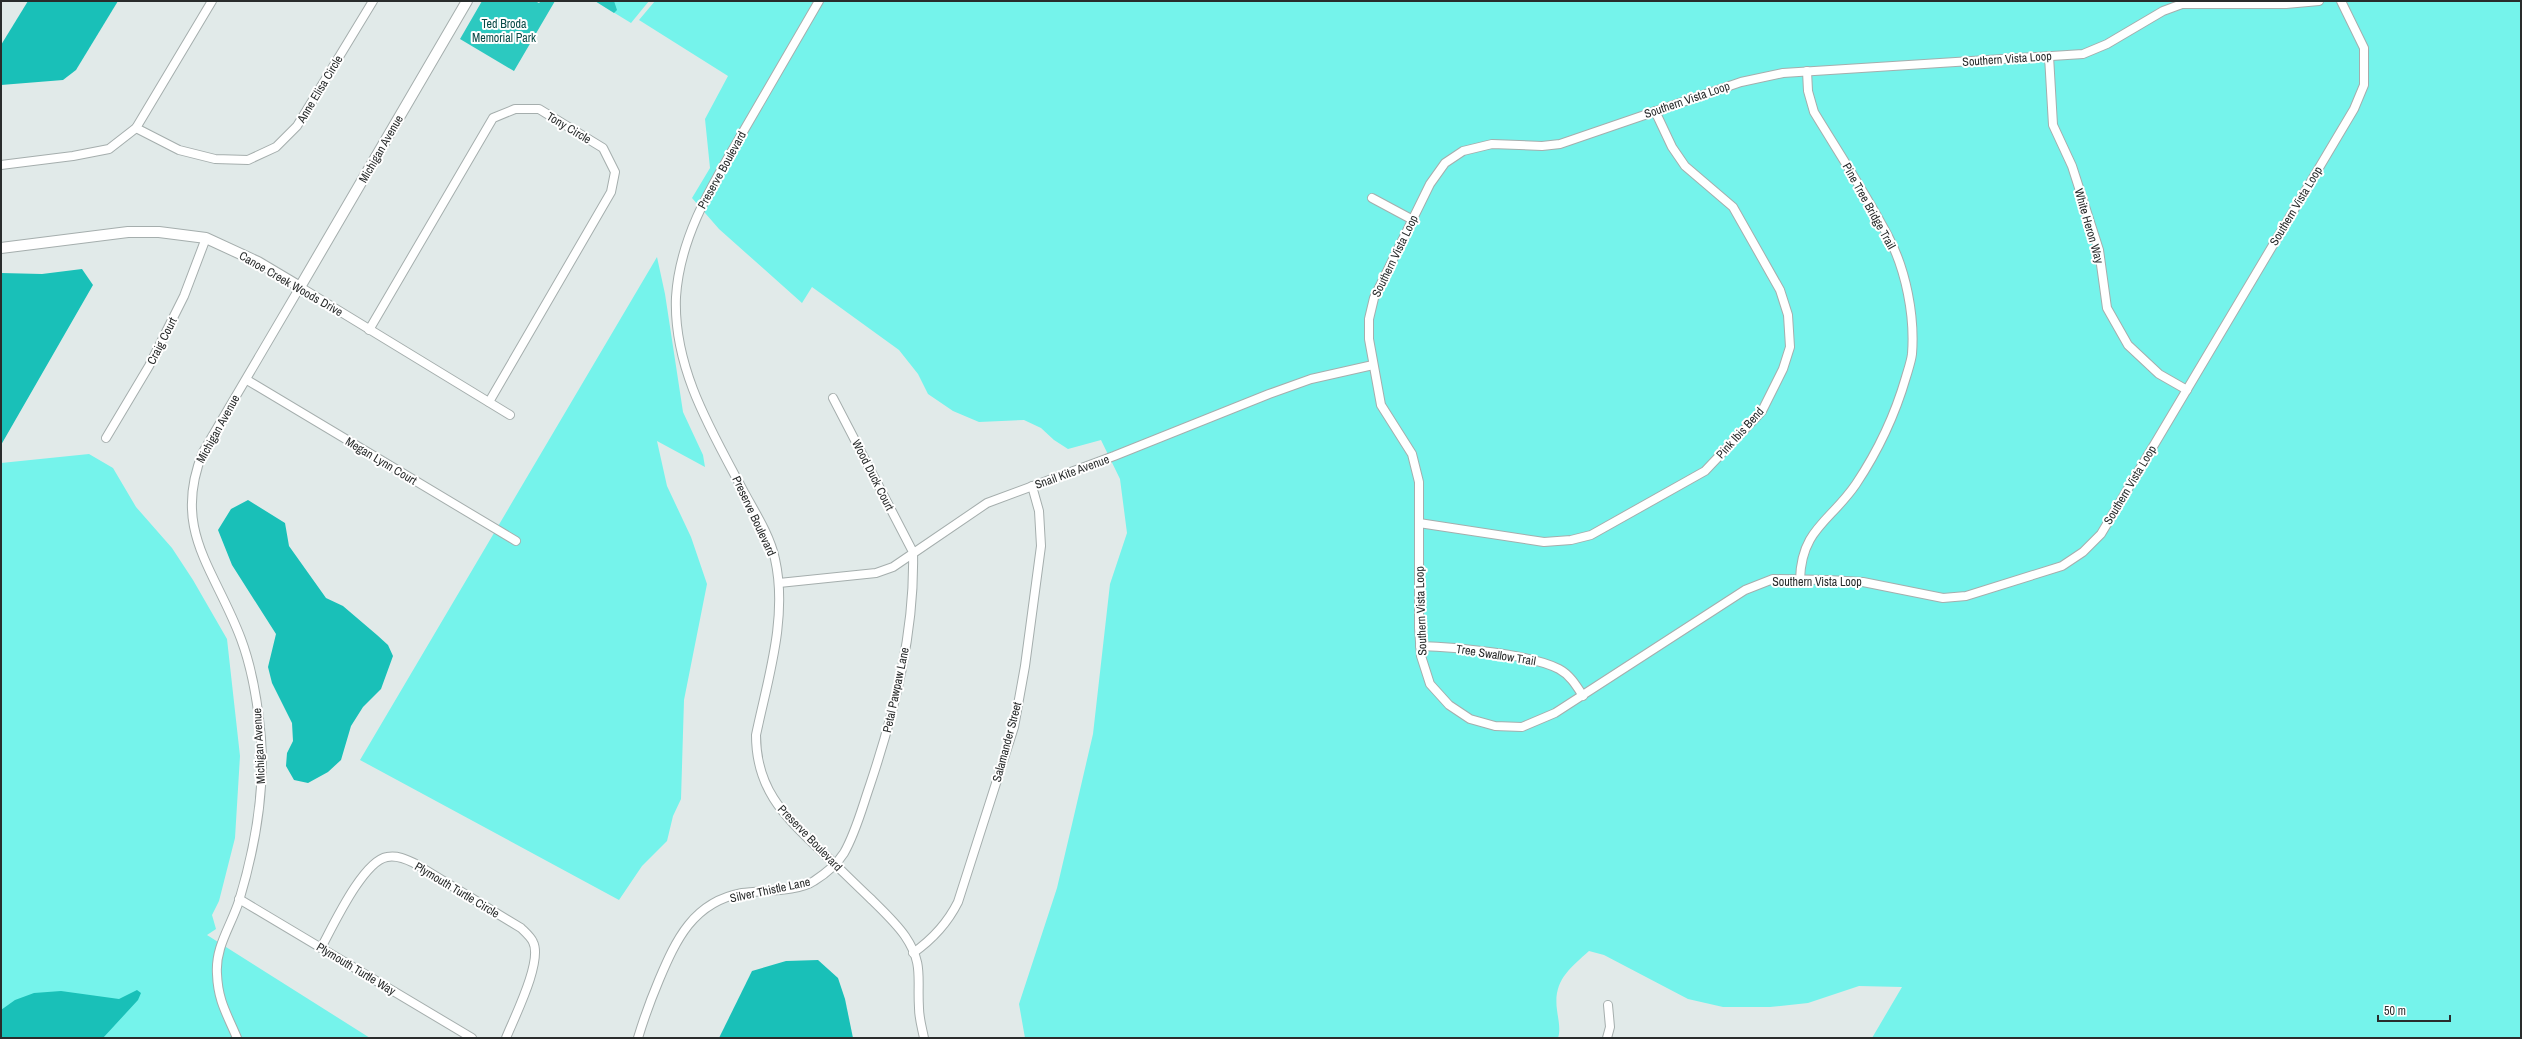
<svg xmlns="http://www.w3.org/2000/svg" width="2522" height="1039" font-family="'Archivo Narrow',sans-serif">
  <style>
    .green { fill: #75f3eb }
    .forest { fill: #2cc9c0 }
    .water { fill: #19c0b8 }
    .lines { fill: none; stroke-linecap: round; stroke-linejoin: round }
    .minor-casing { stroke: #a5aead; stroke-width: 10 }
    .tertiary-casing { stroke: #a5aead; stroke-width: 12 }
    .minor { stroke: #fff; stroke-width: 8 }
    .tertiary { stroke: #fff; stroke-width: 10 }
    .labels { text-anchor: middle; dominant-baseline: central; stroke-width: 4; stroke-linejoin: round; paint-order: stroke }
    .park-label { font-size: 12px; fill: #094b47; stroke: #fff }
    .street-label { font-size: 12px; fill: #292c2c; stroke: #fff }
  </style>
  <rect width="100%" height="100%" fill="#e1eae9"/>
  <g class="green">
    <path d="M595,1H649L631,23Z"/>
    <path d="M655,1H2521V1038H1872L1902,987L1859,986L1808,1003L1770,1007H1723L1688,999L1604,955L1589,951C1569,969 1553,981 1557,1010C1558,1019 1561,1029 1558,1038H1025L1019,1004L1057,888L1073,820L1093,734L1110,584L1127,533L1120,479L1101,440L1068,449L1054,440L1041,428L1024,420L979,422L953,411L928,394L918,374L899,350L812,287L802,303L719,229L692,198L710,168L705,119L728,76L639,20Z"/>
    <path d="M657,257L665,294L683,412L703,455L705,467L657,441L667,486L691,537L707,584L684,700L681,799L673,816L667,841L642,866L619,900L360,760Z"/>
    <path d="M89,454L113,468L136,507L172,548L193,580L227,639L240,756L235,838L219,901L212,915L216,929L207,935L370,1038H1V463Z"/>
  </g>
  <g class="forest">
    <path d="M482,1H535L539,3L541,1H555L514,71L460,39Z"/>
    <path d="M595,1H614L617,10L614,13Z"/>
  </g>
  <g class="water">
    <path d="M28,1H118L76,70L63,80L1,85V45Z"/>
    <path d="M82,269L93,285L1,445V273L42,274Z"/>
    <path d="M248,500L285,523L289,546L326,598L343,606L377,635L388,645L393,656L381,689L363,707L351,726L341,760L328,772L308,783L294,780L286,766L287,753L293,741L292,723L272,683L268,667L276,634L232,565L218,530L231,509Z"/>
    <path d="M818,960L838,978L845,999L853,1038H719L752,971L786,961Z"/>
    <path d="M137,990L141,993L138,1000L103,1038H1V1010L15,1000L34,993L61,991L119,999Z"/>
  </g>
  <g class="lines">
    <defs>
      <g id="minor">
        <path d="M819,1C795,42 771,84 747,125C716,179 680,233 676,297C673,369 712,432 745,494C756,514 770,536 775,559C788,617 768,678 756,735C756,787 782,814 818,848C836,865 854,883 872,900C883,911 896,923 905,936C924,964 917,978 919,1008C919,1018 922,1028 924,1038"/>
        <path d="M2319,1L2286,4H2182L2163,11L2107,44L2083,54L1783,73L1741,82L1560,144L1542,146L1492,144L1463,151L1445,163L1430,184L1374,298L1369,319V339L1381,405L1412,454L1419,482V628L1421,656L1430,684L1449,705L1470,719L1495,726L1522,727L1555,713L1745,590L1773,579L1828,580L1863,582L1943,598L1966,596L2062,566L2083,552L2101,534L2354,109L2364,85V48L2341,1"/>
        <path d="M2049,56L2053,125L2072,166L2099,250L2107,308L2128,345L2159,374L2187,390"/>
        <path d="M136,128L179,150L215,159L248,160L276,147L297,126L373,1"/>
        <path d="M1,165L73,156L109,149L136,128L212,1"/>
        <path d="M1372,198L1413,220"/>
        <path d="M369,330L493,118L515,109H539L603,148L615,172L611,192L489,402"/>
        <path d="M247,380L516,541"/>
        <path d="M106,438L149,366L184,296L206,238"/>
        <path d="M1419,523L1544,542L1571,540L1591,535L1705,471L1762,411L1783,369L1790,347L1788,315L1780,290L1733,207L1685,166L1672,147L1655,111"/>
        <path d="M1800,580C1801,529 1831,521 1856,484C1878,451 1895,415 1906,377C1908,370 1911,362 1912,354C1915,316 1906,270 1888,236C1866,194 1839,153 1814,112L1808,91L1807,71"/>
        <path d="M779,583L876,573L893,567L987,503L1114,456L1269,394L1311,379L1373,365"/>
        <path d="M1420,646C1453,647 1531,654 1559,669C1570,675 1576,685 1583,696"/>
        <path d="M239,899L472,1038"/>
        <path d="M321,948C333,926 363,861 387,857C397,855 406,859 414,863L521,928C525,932 531,937 533,942C543,961 514,1018 506,1038"/>
        <path d="M913,953C933,939 947,924 958,902L1014,727L1025,666L1041,546L1039,511L1032,486"/>
        <path d="M237,1038C227,1014 218,1001 217,974C215,947 231,926 239,901C255,848 265,794 261,738C258,704 253,671 241,639C215,569 171,530 203,452L300,287L510,415"/>
        <path d="M638,1038C644,1018 651,999 659,980C676,940 693,902 742,893C762,890 798,892 814,881C825,874 837,864 844,853C856,832 862,808 870,785C895,710 915,631 913,552L833,398"/>
        <path d="M1607,1038L1610,1027L1608,1005"/>
      </g>
      <path id="tertiary" d="M1,248L128,232H159L206,238L258,262L300,287L467,1"/>
    </defs>
    <use href="#minor" class="minor-casing"/>
    <use href="#tertiary" class="tertiary-casing"/>
    <use href="#minor" class="minor"/>
    <use href="#tertiary" class="tertiary"/>
  </g>
  <g class="labels">
    <g class="park-label">
      <text x="504" y="24">Ted Broda<tspan x="504" dy="14">Memorial Park</tspan></text>
    </g>
    <g class="street-label">
      <text transform="translate(2007 59) rotate(-4)">Southern Vista Loop</text>
      <text transform="translate(320 89) rotate(-59)">Anne Elisa Circle</text>
      <text transform="translate(1687 100) rotate(-19)">Southern Vista Loop</text>
      <text transform="translate(569 128) rotate(31)">Tony Circle</text>
      <text transform="translate(381 149) rotate(-60)">Michigan Avenue</text>
      <text transform="translate(722 170) rotate(-61)">Preserve Boulevard</text>
      <text transform="translate(1869 206) rotate(61)">Pine Tree Bridge Trail</text>
      <text transform="translate(2296 206) rotate(-59)">Southern Vista Loop</text>
      <text transform="translate(2089 226) rotate(74)">White Heron Way</text>
      <text transform="translate(1395 256) rotate(-64)">Southern Vista Loop</text>
      <text transform="translate(291 284) rotate(30)">Canoe Creek Woods Drive</text>
      <text transform="translate(162 341) rotate(-63)">Craig Court</text>
      <text transform="translate(218 429) rotate(-61)">Michigan Avenue</text>
      <text transform="translate(1740 433) rotate(-48)">Pink Ibis Bend</text>
      <text transform="translate(381 461) rotate(31)">Megan Lynn Court</text>
      <text transform="translate(1072 472) rotate(-20)">Snail Kite Avenue</text>
      <text transform="translate(873 475) rotate(63)">Wood Duck Court</text>
      <text transform="translate(2130 485) rotate(-59)">Southern Vista Loop</text>
      <text transform="translate(754 516) rotate(65)">Preserve Boulevard</text>
      <text x="1817" y="582">Southern Vista Loop</text>
      <text transform="translate(1421 611) rotate(-92)">Southern Vista Loop</text>
      <text transform="translate(1496 655) rotate(9)">Tree Swallow Trail</text>
      <text transform="translate(896 690) rotate(-78)">Petal Pawpaw Lane</text>
      <text transform="translate(1007 742) rotate(-75)">Salamander Street</text>
      <text transform="translate(259 746) rotate(-93)">Michigan Avenue</text>
      <text transform="translate(810 838) rotate(46)">Preserve Boulevard</text>
      <text transform="translate(457 890) rotate(31)">Plymouth Turtle Circle</text>
      <text transform="translate(770 890) rotate(-12)">Silver Thistle Lane</text>
      <text transform="translate(356 969) rotate(31)">Plymouth Turtle Way</text>
    </g>
  </g>
  <rect width="2522" height="1039" fill="none" stroke="#292c2c" stroke-width="4"/>
  <path d="M2378 1015v6h72v-6" fill="none" stroke="#292c2c" stroke-width="2"/>
  <text x="2384" y="1015" font-size="12" fill="#292c2c" stroke="#ffffff" stroke-width="3" paint-order="stroke">50 m</text>
</svg>
